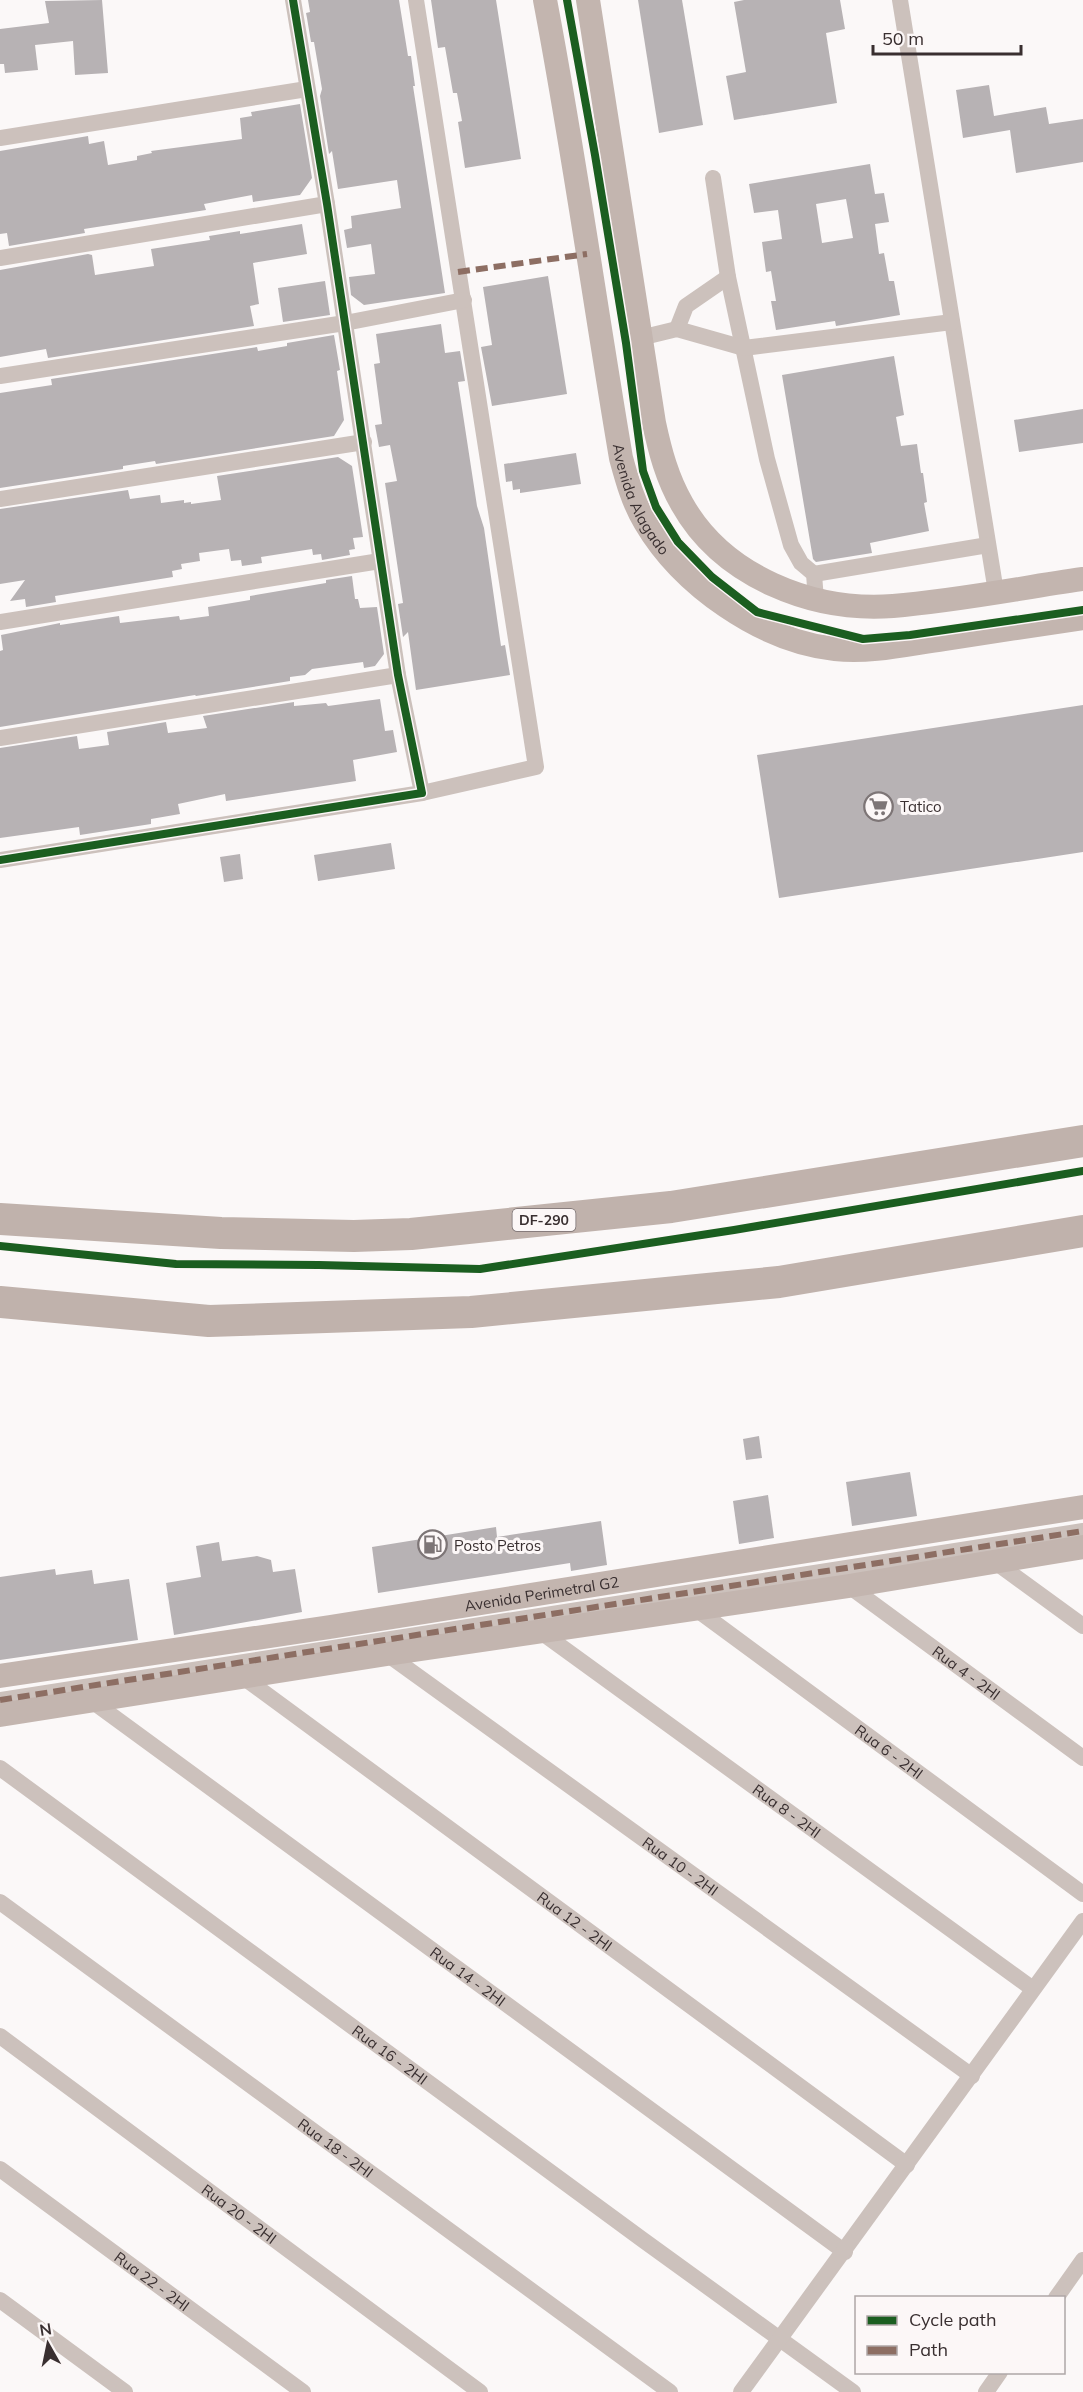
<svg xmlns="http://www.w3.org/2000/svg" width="1083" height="2392" font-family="Mulish,sans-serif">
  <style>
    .building { fill: #b7b2b4; fill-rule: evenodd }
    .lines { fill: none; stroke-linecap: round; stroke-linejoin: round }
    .street { stroke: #ccc1bc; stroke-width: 16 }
    .secondary { stroke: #c3b5af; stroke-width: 24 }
    .highway { stroke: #c0b2ac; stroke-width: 32 }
    .quiet { stroke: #8d6e63; stroke-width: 6; stroke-dasharray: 12 6; stroke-linecap: butt }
    .cycleway-casing { stroke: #fcf7f7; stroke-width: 11 }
    .cycleway { stroke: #1b5e20; stroke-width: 8 }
    .labels { text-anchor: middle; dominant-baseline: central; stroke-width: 6; stroke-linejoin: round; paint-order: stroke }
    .shield { fill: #fcf7f7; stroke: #746b6c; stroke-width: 1.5 }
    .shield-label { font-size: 14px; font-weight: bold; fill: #392f30 }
    .street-label { font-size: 15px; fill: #392f30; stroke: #fcf7f7 }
    .poi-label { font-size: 15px; fill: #392f30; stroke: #fcf7f7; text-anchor: start }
  </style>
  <rect width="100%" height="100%" fill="#fbf8f8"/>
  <g class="building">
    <path d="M102,0L108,73L75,75L73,41L35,45L38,70L5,73L4,64H0V29L49,23L45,1Z"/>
    <path d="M308,0H399L408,56H411L415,86H413L445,293L364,305L351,295L349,277L375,274L371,244L347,248L344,230L352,228L351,216L401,208L397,180L338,189L332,151L329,154L320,96L322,89L314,42H311L307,18L306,13L310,12Z"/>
    <path d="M431,0H496L521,159L465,168L458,122L462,121L457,93H453L445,47L438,48Z"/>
    <path d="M638,0H682L703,125L659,133Z"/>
    <path d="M744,0H840L845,29L826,33L837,103L734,120L726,76L746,72L734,2Z"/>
    <path d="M989,85L994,116L1046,107L1049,124L1083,119V162L1016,173L1010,130L963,138L956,90Z"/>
    <path d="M300,104L312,178L300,195L253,202L252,195L204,204L206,210L84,229L85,233L9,246L7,233L0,234V151L88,136L89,144L104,141L108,165L137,160V156L152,153L151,151L242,139L240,118L252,116L251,112Z"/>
    <path d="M870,164L875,194L884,193L889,222L875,224L879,254L884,253L889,281H894L900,315L836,326L835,321L776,330L771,301H776L771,271L766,272L762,242L782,239L778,210L754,213L749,184ZM846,199L853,238L822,243L816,204Z"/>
    <path d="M302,224L307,254L253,263L259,304L250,306L254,326L48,358L46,349L0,357V270L88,254L92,255L95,275L154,266L151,249L210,240L209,236L240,231V234Z"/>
    <path d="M548,276L567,394L492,406L481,347L492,345L483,287Z"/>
    <path d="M325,281L330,315L283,322L278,288Z"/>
    <path d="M441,324L445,353L460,351L465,381L458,382L477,506L484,528L501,646L505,645L510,675L416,690L408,632L403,637L398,604L403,603L385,483L397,481L390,445L379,447L375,425L382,424L374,364L380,363L376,334Z"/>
    <path d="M334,335L340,370L337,371L344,420L334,436L156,464L155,461L123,466V469L0,488V393L52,385L51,379L257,347L258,351L287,346V343Z"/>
    <path d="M894,356L904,415L896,417L901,446L917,444L921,473H923L927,502L924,503L929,531L870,543L872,553L816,562L813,559L782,375Z"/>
    <path d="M1083,409V443L1019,452L1014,420Z"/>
    <path d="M576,453L581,484L520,493V489L513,490L512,481L506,482L504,464Z"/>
    <path d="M338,457L352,466L363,537L353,538L355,549L349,550L350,555L322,560L321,554L313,555L312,549L261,557L262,563L242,566L241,560L231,561L229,549L199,553L200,561L181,564L182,569L172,571L173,577L55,596L56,602L26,607L25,599L10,601L25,580L0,584V509L128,490L130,499L160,495L161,503L184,500V503L191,502V504L221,500L217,476Z"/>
    <path d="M352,576L355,599H358L360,608L377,607L384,654L375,666L364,668L363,662L312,669L305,675L290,677V681L196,696L195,695L0,727V651L3,650L1,635L60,623V625L119,616L120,623L179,616L180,620L209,616L208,607L250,600V596L326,583V580Z"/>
    <path d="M380,699L385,731L393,730L397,752L353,760L356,781L226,801L225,794L178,804L180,814L151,819V824L80,835L79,827L0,838V748L77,736L79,749L109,745L107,732L166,722L168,733L207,728L203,716L294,702V706L326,703L328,706Z"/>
    <path d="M1083,705V852L779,898L757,755Z"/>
    <path d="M391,843L395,869L318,881L314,855Z"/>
    <path d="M240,854L243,879L224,882L220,857Z"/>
    <path d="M759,1436L762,1458L746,1460L743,1439Z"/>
    <path d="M910,1472L917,1516L852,1526L846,1482Z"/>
    <path d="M768,1495L774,1538L739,1544L733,1501Z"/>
    <path d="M601,1521L607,1565L571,1571L570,1563L378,1593L372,1547L496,1527L497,1537Z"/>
    <path d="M219,1542L222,1561L257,1556L271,1560L273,1572L295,1569L302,1612L174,1635L166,1583L201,1577L196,1546Z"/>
    <path d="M55,1569L56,1575L92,1570L94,1584L129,1579L138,1640L0,1660V1577Z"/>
  </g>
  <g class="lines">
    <g class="street">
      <path d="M416,0L536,767L422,793"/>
      <path d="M900,0L996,592"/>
      <path d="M0,138L307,89"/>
      <path d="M713,178L728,277L767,459L791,545L801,563L814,574L816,600"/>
      <path d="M0,258L327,204"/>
      <path d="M677,329L686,306L728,277"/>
      <path d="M640,338L677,329L744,348L952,322"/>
      <path d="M0,376L345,323L464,300"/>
      <path d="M0,499L364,442"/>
      <path d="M814,574L988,545"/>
      <path d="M0,622L380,561"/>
      <path d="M0,738L398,675"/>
      <path d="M0,860L422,793L398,675L327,204L293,0"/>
      <path d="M994,1561L1083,1626"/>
      <path id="s1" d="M849,1586L1083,1758"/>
      <path id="s2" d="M696,1609L1083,1894"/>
      <path id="s3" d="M541,1632L1033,1989"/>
      <path id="s4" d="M387,1654L972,2076"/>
      <path id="s5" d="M243,1677L907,2165"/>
      <path d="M0,1700L1083,1531"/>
      <path id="s6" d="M92,1701L845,2252"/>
      <path id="s7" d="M0,1768L643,2240L853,2392"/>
      <path id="s8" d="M0,1902L670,2392"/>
      <path id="s9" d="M0,2036L480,2392"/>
      <path id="s10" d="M0,2169L303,2392"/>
      <path d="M1056,2298L1083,2260"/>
      <path d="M0,2300L125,2392"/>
      <path d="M741,2392L1083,1921"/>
      <path d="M986,2392L1000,2372"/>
    </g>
    <g class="secondary">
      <path id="s11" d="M545,0C574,152 595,305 621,458C627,480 633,502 645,522C682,585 761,641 835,649C871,653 908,644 944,639C990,632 1037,625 1083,618"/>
      <path d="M588,0L654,423C660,451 667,478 682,504C723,577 813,612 893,606C956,601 1020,588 1083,579"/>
      <path id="s12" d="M0,1676L330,1627L1083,1507"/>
      <path d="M0,1715L387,1654L849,1586L1083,1547"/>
    </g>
    <g class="highway">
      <path d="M0,1219L221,1233L354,1236L411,1234L671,1207L1083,1141"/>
      <path d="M0,1302L209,1321L471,1312L779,1282L1083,1231"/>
    </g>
    <g class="quiet">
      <path d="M458,272L587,254"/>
      <path d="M0,1700L1083,1531"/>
    </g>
    <defs>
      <g id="cycleway">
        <path d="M567,0L595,155L626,343L643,471L656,507L678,542L712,577L757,612L863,639L910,635L1083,610"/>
        <path d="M0,860L422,793L398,675L327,204L293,0"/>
        <path d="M0,1246L176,1264L319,1265L480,1269L734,1230L1083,1171"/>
      </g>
    </defs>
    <use href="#cycleway" class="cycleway-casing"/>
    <use href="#cycleway" class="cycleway"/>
  </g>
  <defs>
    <symbol id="supermarket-ring" viewBox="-11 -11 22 22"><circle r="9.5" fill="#fcf7f7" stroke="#7d7576" stroke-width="1.5"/><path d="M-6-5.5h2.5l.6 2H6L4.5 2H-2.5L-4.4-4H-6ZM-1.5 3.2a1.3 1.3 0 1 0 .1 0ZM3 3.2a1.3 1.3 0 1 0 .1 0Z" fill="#7d7576"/></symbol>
    <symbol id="fuel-ring" viewBox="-11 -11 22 22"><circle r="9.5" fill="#fcf7f7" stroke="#7d7576" stroke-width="1.5"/><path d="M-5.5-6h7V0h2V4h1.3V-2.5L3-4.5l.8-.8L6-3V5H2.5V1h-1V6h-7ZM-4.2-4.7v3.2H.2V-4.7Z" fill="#7d7576"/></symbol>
  </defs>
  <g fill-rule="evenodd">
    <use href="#supermarket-ring" x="862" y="790" width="33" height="33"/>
    <use href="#fuel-ring" x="416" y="1528" width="33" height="33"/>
  </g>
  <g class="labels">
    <rect class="shield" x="512.5" y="1209" width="63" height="22" rx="4.5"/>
    <g class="shield-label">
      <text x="544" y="1220">DF-290</text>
    </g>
    <g class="street-label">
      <text stroke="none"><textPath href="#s11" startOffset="510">Avenida Alagado</textPath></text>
      <text stroke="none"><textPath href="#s12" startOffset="548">Avenida Perimetral G2</textPath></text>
      <text stroke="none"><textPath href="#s1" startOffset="146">Rua 4 - 2HI</textPath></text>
      <text stroke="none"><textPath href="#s2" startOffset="240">Rua 6 - 2HI</textPath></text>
      <text stroke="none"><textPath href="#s3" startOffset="304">Rua 8 - 2HI</textPath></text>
      <text stroke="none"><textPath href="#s4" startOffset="362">Rua 10 - 2HI</textPath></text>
      <text stroke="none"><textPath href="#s5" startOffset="412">Rua 12 - 2HI</textPath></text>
      <text stroke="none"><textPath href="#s6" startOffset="466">Rua 14 - 2HI</textPath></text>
      <text stroke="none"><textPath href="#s7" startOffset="484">Rua 16 - 2HI</textPath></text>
      <text stroke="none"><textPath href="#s8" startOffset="416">Rua 18 - 2HI</textPath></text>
      <text stroke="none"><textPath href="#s9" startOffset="298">Rua 20 - 2HI</textPath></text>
      <text stroke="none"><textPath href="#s10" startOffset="189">Rua 22 - 2HI</textPath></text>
    </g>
    <g class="poi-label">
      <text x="900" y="806">Tatico</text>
      <text x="454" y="1545">Posto Petros</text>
    </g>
  </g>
  <rect x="855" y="2296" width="210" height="78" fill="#fcf7f7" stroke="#aea7a7" stroke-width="1.5"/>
  <rect x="867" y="2316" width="30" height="9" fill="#1b5e20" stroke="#aea7a7" stroke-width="1.5"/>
  <text x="909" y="2326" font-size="18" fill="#392f30">Cycle path</text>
  <rect x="867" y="2346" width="30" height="9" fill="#8d6e63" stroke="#aea7a7" stroke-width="1.5"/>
  <text x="909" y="2356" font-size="18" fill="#392f30">Path</text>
  <g transform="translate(48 2344) rotate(351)" stroke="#fcf7f7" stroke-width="4.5" paint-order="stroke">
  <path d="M0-4.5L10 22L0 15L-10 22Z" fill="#392f30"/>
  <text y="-9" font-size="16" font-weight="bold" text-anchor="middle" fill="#392f30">N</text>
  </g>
  <path d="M873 45v9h148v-9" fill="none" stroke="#392f30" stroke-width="3"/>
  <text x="882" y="45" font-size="18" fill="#392f30" stroke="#fcf7f7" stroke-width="4.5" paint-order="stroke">50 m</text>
</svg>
